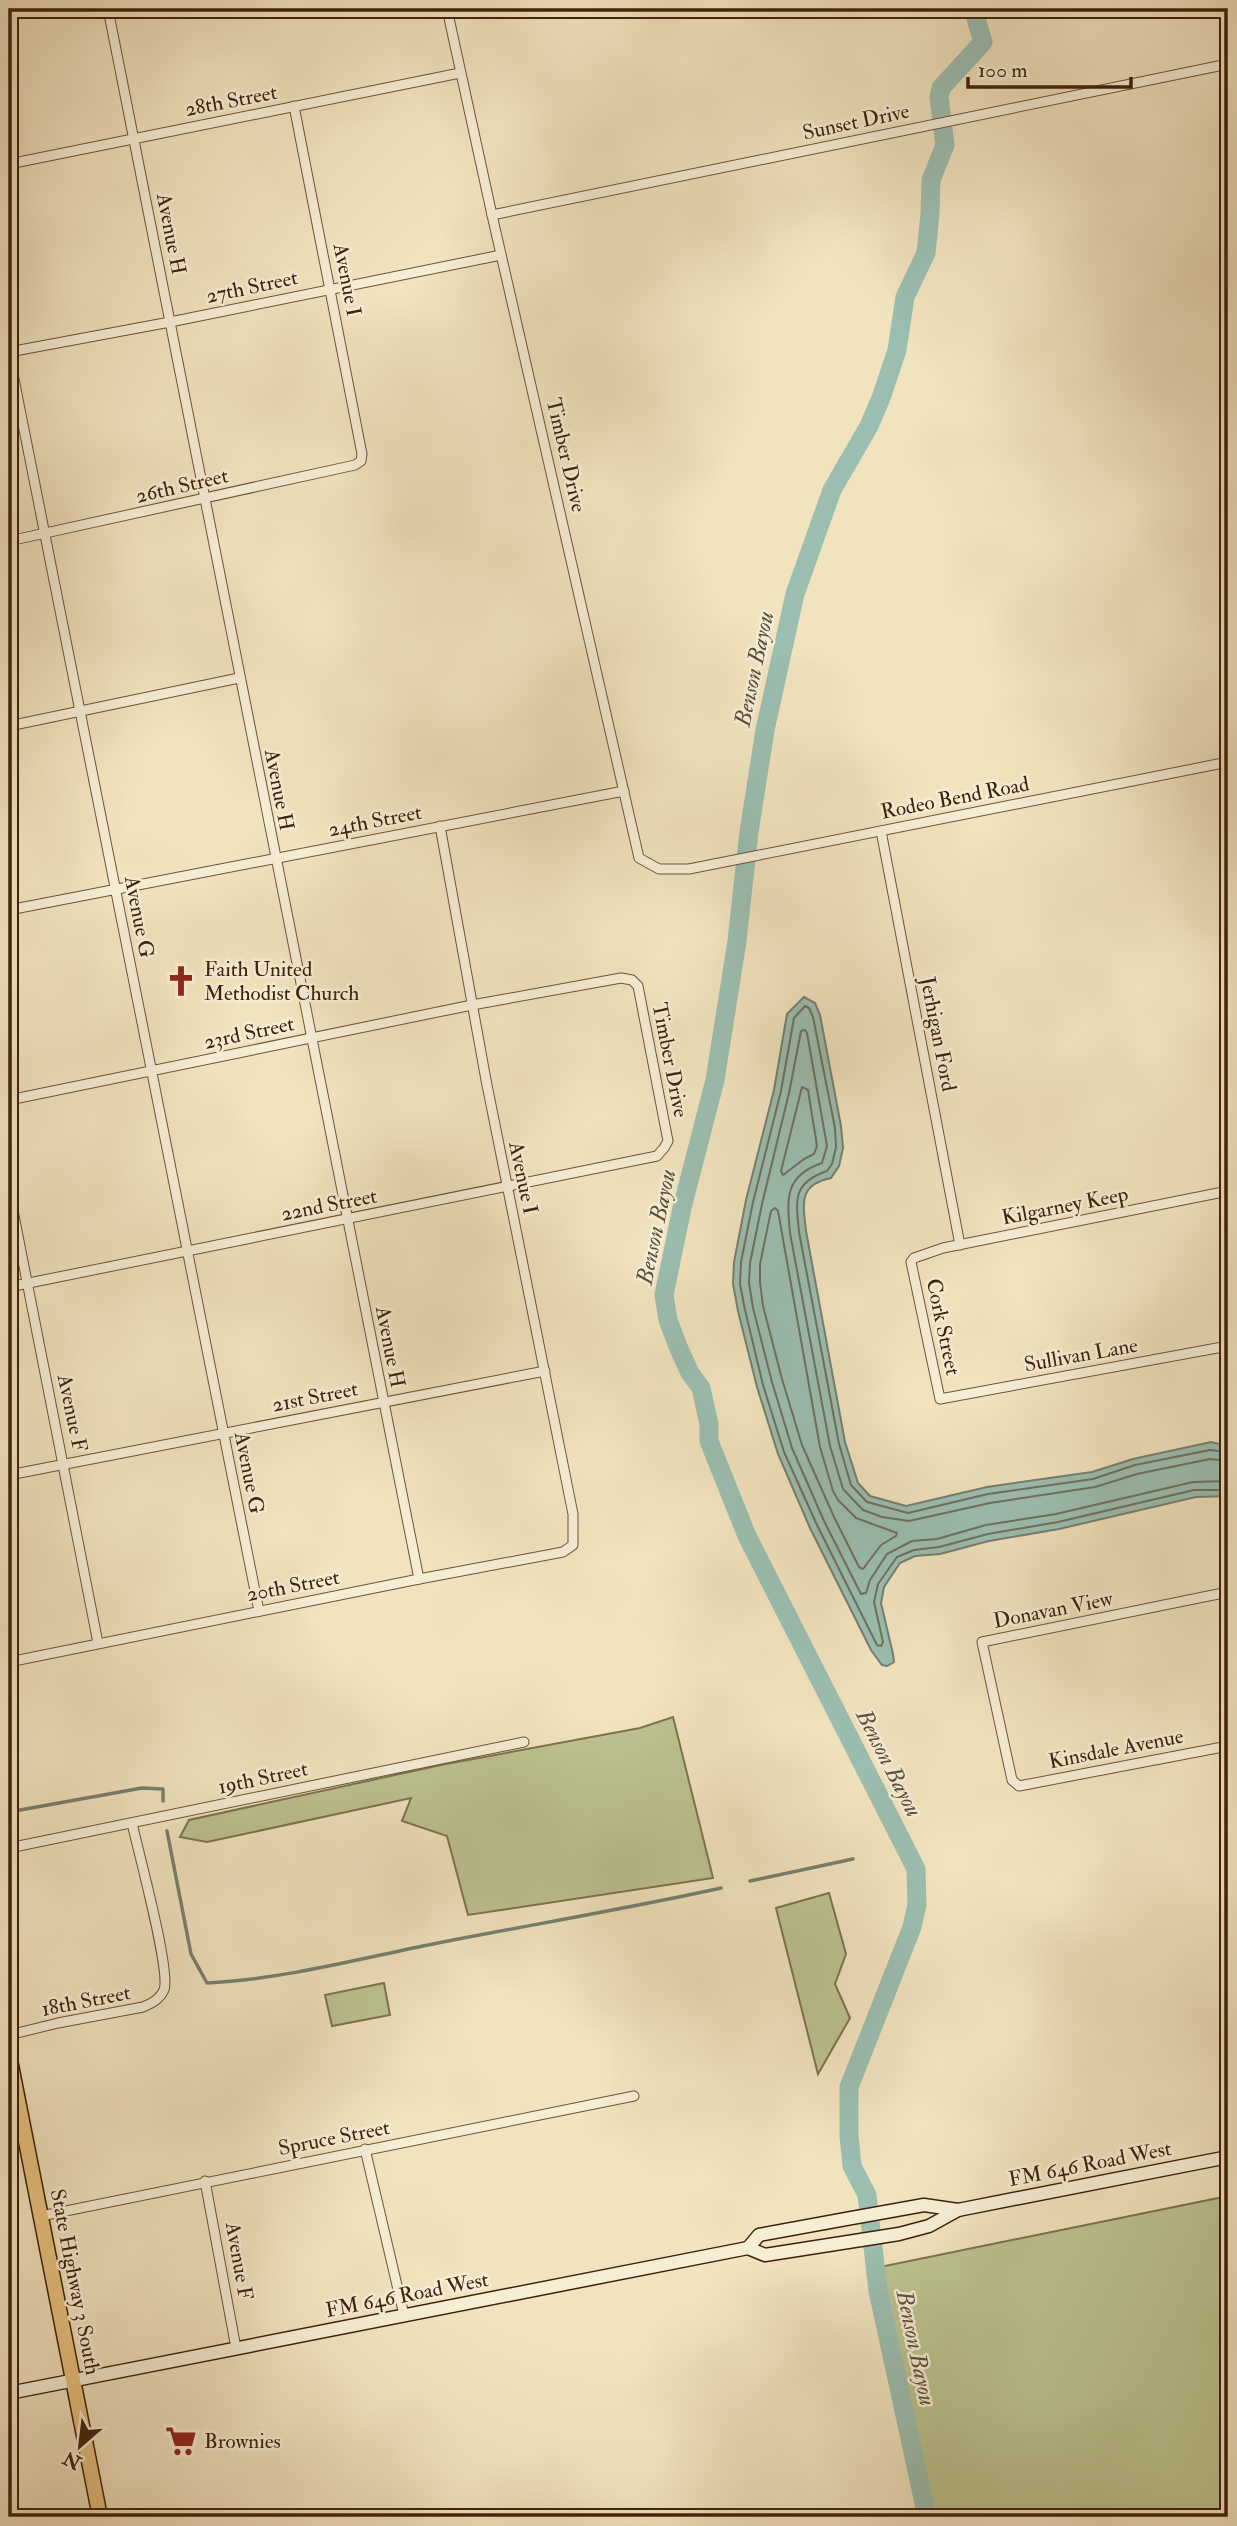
<svg xmlns="http://www.w3.org/2000/svg" width="1237" height="2526" font-family="'IM FELL Double Pica',serif">
  <style>
    .green { fill: #bcc390; stroke: #7e724e; stroke-width: 2 }
    .water { fill: #9bbeb1; stroke: #767f6f; stroke-width: 2 }
    .lines { fill: none; stroke-linecap: round; stroke-linejoin: round }
    .shore { stroke: #6d705e; stroke-width: 2 }
    .stream { stroke: #767f6f; stroke-width: 3.5 }
    .river { stroke: #9bbeb1; stroke-width: 19 }
    .street-casing { stroke: #6c5238; stroke-width: 11 }
    .secondary-casing { stroke: #3f210b; stroke-width: 15 }
    .primary-casing { stroke: #3f210b; stroke-width: 17 }
    .street { stroke: #f6edd5; stroke-width: 9 }
    .secondary { stroke: #f6edd5; stroke-width: 12 }
    .primary { stroke: #e8c27f; stroke-width: 14 }
    .labels { text-anchor: middle; dominant-baseline: central; stroke-width: 5; stroke-linejoin: round; paint-order: stroke }
    .street-label { font-size: 21px; fill: #3f210b; stroke: #f6edd5 }
    .poi-label { font-size: 21px; fill: #3f210b; stroke: #f6edd5; text-anchor: start }
    .water-label { font-size: 23px; font-style: italic; fill: #5b503d; stroke: #f6edd5 }
  </style>
  <rect width="100%" height="100%" fill="#f1e3be"/>
  <filter id="stains"><feTurbulence type="fractalNoise" baseFrequency=".00286" numOctaves="4"/><feColorMatrix values="0 0 0 0 .2 0 0 0 0 .09 0 0 0 0 .02 0 0 0 .5 -.17"/></filter>
  <radialGradient id="worn" r=".72"><stop offset=".6" stop-color="#630" stop-opacity="0"/><stop offset="1" stop-color="#630" stop-opacity=".3"/></radialGradient>
  <g class="green">
    <path d="M673,1717L713,1878L468,1915L447,1836L402,1821L411,1798L207,1842L180,1837L189,1820L441,1765L640,1728Z"/>
    <path d="M829,1893L846,1954L835,1984L850,2018L818,2074L776,1908Z"/>
    <path d="M384,1983L390,2015L332,2026L325,1995Z"/>
    <path d="M1228,2196V2517H929L875,2268Z"/>
  </g>
  <path class="water" d="M804,997L815,1003L820,1015L841,1126L843,1148L839,1166L831,1178C798,1185 803,1203 806,1231L845,1442L858,1483L870,1496L906,1506L987,1487L1092,1472L1133,1459L1211,1442L1228,1446V1496L1196,1497L1059,1529L989,1541L940,1554L915,1556L900,1563L884,1587L881,1603L893,1654L894,1662L887,1666L882,1665L871,1650L810,1528L778,1454L757,1387L738,1311L733,1284L734,1262L746,1200L774,1090L787,1014Z"/>
  <g class="lines">
    <g class="shore">
      <path d="M802,1087L808,1090L817,1146L814,1154L804,1159L783,1175L781,1171Z"/>
      <path d="M775,1208L778,1211L820,1447L833,1491L838,1500L856,1518L897,1533L896,1536L881,1545L863,1569L859,1567L834,1517L802,1445L782,1379L763,1306L760,1282V1264L771,1211Z"/>
      <path d="M1228,1452L1210,1450L1135,1465L1093,1479L988,1494L908,1513L867,1502L851,1485L839,1444L799,1232C796,1200 792,1183 827,1171L832,1164L836,1147L835,1128L813,1017L809,1008L805,1006L794,1018L781,1091L753,1202L741,1262L740,1284L745,1310L763,1385L784,1452L817,1525L877,1645L881,1646L883,1642L874,1602L878,1584L897,1557L914,1550L939,1547L988,1534L1058,1522L1194,1490H1228"/>
      <path d="M1228,1461L1210,1459L1137,1474L1095,1487L990,1503L909,1521L882,1517L863,1510L843,1489L830,1446L790,1233C787,1199 784,1176 822,1163L827,1146L807,1033L805,1030L801,1031L789,1093L762,1204L750,1263L749,1283L753,1308L772,1382L792,1448L824,1521L861,1594L866,1593L870,1580L887,1554L912,1541L937,1539L986,1525L1056,1514L1193,1482L1228,1481"/>
    </g>
    <g class="stream">
      <path d="M9,1812L142,1788L163,1789V1801"/>
      <path d="M167,1831L191,1954L207,1983C284,1979 358,1959 433,1944C529,1925 626,1909 721,1888"/>
      <path d="M894,1832L897,1829"/>
      <path d="M750,1881L853,1859"/>
    </g>
    <path class="river" d="M927,2517L878,2291L867,2195L852,2166L849,2136V2087L912,1927L917,1905L916,1869L747,1536L709,1441V1424L701,1388L690,1373L679,1349L668,1320L664,1295L682,1208L715,1080L737,941L749,832L765,730L795,594L832,490L869,426L881,398L897,350L905,297L926,253L930,214L931,180L945,145L939,97L941,88L983,42L973,9"/>
    <defs>
      <g id="street">
        <path d="M108,9L419,1579"/>
        <path d="M447,9L492,215L639,858L659,869H689L1228,762"/>
        <path d="M9,164L460,73"/>
        <path d="M492,215L1228,64"/>
        <path d="M9,352L170,322L501,255"/>
        <path d="M9,354L259,1611"/>
        <path d="M9,541L355,465L361,461L362,454L294,106"/>
        <path d="M9,726L239,678"/>
        <path d="M881,831L960,1245"/>
        <path d="M9,910L624,791"/>
        <path d="M9,1100L472,1005L621,978L632,980L638,986L668,1141L664,1148L657,1156L9,1287"/>
        <path d="M9,1190L98,1643"/>
        <path d="M1228,1191L943,1248L914,1258L911,1262L940,1399L1228,1346"/>
        <path d="M9,1475L545,1371"/>
        <path d="M1228,1592L982,1642L1012,1780L1019,1786L1228,1746"/>
        <path d="M9,1662L419,1579L563,1552L573,1545V1514L486,1080L440,826"/>
        <path d="M9,1848L524,1742"/>
        <path d="M9,2035L58,2023L143,2007C151,2004 160,1999 164,1990C171,1971 138,1851 132,1823"/>
        <path d="M365,2149L404,2315"/>
        <path d="M205,2181L236,2348"/>
        <path d="M41,2216L634,2096"/>
      </g>
      <g id="secondary">
        <path d="M748,2248L759,2235L846,2219L924,2205L958,2210L1228,2157"/>
        <path d="M9,2393L748,2248L765,2255L899,2234L929,2226L958,2210"/>
      </g>
      <path id="primary" d="M9,2055L100,2517"/>
    </defs>
    <use href="#street" class="street-casing"/>
    <use href="#secondary" class="secondary-casing"/>
    <use href="#primary" class="primary-casing"/>
    <use href="#street" class="street"/>
    <use href="#secondary" class="secondary"/>
    <use href="#primary" class="primary"/>
  </g>
  <defs>
    <symbol id="church-bare" viewBox="-9 -9 18 18"><path d="M-1.2-6h2.4v3.5h3.3v2.4h-3.3V6h-2.4V-.1h-3.3v-2.4h3.3Z" fill="#8f2418" stroke="#f6edd5" stroke-width="2.5" paint-order="stroke"/></symbol>
    <symbol id="supermarket-bare" viewBox="-9 -9 18 18"><path d="M-6-5.5h2.5l.6 2H6L4.5 2H-2.5L-4.4-4H-6ZM-1.5 3.2a1.3 1.3 0 1 0 .1 0ZM3 3.2a1.3 1.3 0 1 0 .1 0Z" fill="#8f2418" stroke="#f6edd5" stroke-width="2.5" paint-order="stroke"/></symbol>
  </defs>
  <g fill-rule="evenodd">
    <use href="#church-bare" x="159" y="959" width="44" height="44"/>
    <use href="#supermarket-bare" x="159" y="2419" width="44" height="44"/>
  </g>
  <g class="labels">
    <g class="street-label">
      <text transform="translate(231 101) rotate(-11)">28th Street</text>
      <text transform="translate(856 122) rotate(-12)">Sunset Drive</text>
      <text transform="translate(171 234) rotate(79)">Avenue H</text>
      <text transform="translate(347 280) rotate(79)">Avenue I</text>
      <text transform="translate(252 287) rotate(-12)">27th Street</text>
      <text transform="translate(566 455) rotate(77)">Timber Drive</text>
      <text transform="translate(182 486) rotate(-13)">26th Street</text>
      <text transform="translate(279 790) rotate(79)">Avenue H</text>
      <text transform="translate(955 798) rotate(-11)">Rodeo Bend Road</text>
      <text transform="translate(375 821) rotate(-11)">24th Street</text>
      <text transform="translate(139 917) rotate(79)">Avenue G</text>
      <text transform="translate(249 1033) rotate(-12)">23rd Street</text>
      <text transform="translate(938 1034) rotate(79)">Jerhigan Ford</text>
      <text transform="translate(670 1060) rotate(79)">Timber Drive</text>
      <text transform="translate(523 1178) rotate(78)">Avenue I</text>
      <text transform="translate(329 1205) rotate(-11)">22nd Street</text>
      <text transform="translate(1065 1206) rotate(-11)">Kilgarney Keep</text>
      <text transform="translate(943 1327) rotate(78)">Cork Street</text>
      <text transform="translate(390 1347) rotate(79)">Avenue H</text>
      <text transform="translate(1081 1355) rotate(-10)">Sullivan Lane</text>
      <text transform="translate(315 1397) rotate(-11)">21st Street</text>
      <text transform="translate(72 1413) rotate(78)">Avenue F</text>
      <text transform="translate(249 1473) rotate(79)">Avenue G</text>
      <text transform="translate(293 1586) rotate(-11)">20th Street</text>
      <text transform="translate(1053 1610) rotate(-11)">Donavan View</text>
      <text transform="translate(1116 1749) rotate(-11)">Kinsdale Avenue</text>
      <text transform="translate(263 1778) rotate(-12)">19th Street</text>
      <text transform="translate(86 2001) rotate(-11)">18th Street</text>
      <text transform="translate(334 2138) rotate(-11)">Spruce Street</text>
      <text transform="translate(1090 2164) rotate(-11)">FM 646 Road West</text>
      <text transform="translate(239 2261) rotate(80)">Avenue F</text>
      <text transform="translate(75 2282) rotate(79)">State Highway 3 South</text>
      <text transform="translate(407 2295) rotate(-11)">FM 646 Road West</text>
    </g>
    <g class="poi-label">
      <text x="204" y="969">Faith United<tspan x="204" dy="24">Methodist Church</tspan></text>
      <text x="204" y="2441">Brownies</text>
    </g>
    <g class="water-label">
      <text transform="translate(754 669) rotate(-78)">Benson Bayou</text>
      <text transform="translate(656 1227) rotate(-78)">Benson Bayou</text>
      <text transform="translate(889 1763) rotate(63)">Benson Bayou</text>
      <text transform="translate(916 2348) rotate(78)">Benson Bayou</text>
    </g>
  </g>
  <rect width="1237" height="2526" fill="none" stroke="#f1e3be" stroke-width="35"/>
  <rect x="10" y="10" width="1216" height="2505" fill="none" stroke="#3f210b" stroke-width="3.5"/>
  <rect x="18" y="18" width="1202" height="2491" fill="none" stroke="#3f210b" stroke-width="2"/>
  <g transform="translate(80 2446) rotate(208)" stroke="#f6edd5" stroke-width="5" paint-order="stroke">
  <path d="M0-5L12 26L0 18L-12 26Z" fill="#3f210b"/>
  <text y="-10" font-size="19" font-weight="bold" text-anchor="middle" fill="#3f210b">N</text>
  </g>
  <path d="M968 77v10h163v-10" fill="none" stroke="#3f210b" stroke-width="3.5"/>
  <text x="978" y="77" font-size="21" fill="#3f210b" stroke="#f6edd5" stroke-width="5" paint-order="stroke">100 m</text>
  <rect width="100%" height="100%" filter="url(#stains)"/>
  <rect width="100%" height="100%" fill="url(#worn)"/>
</svg>
